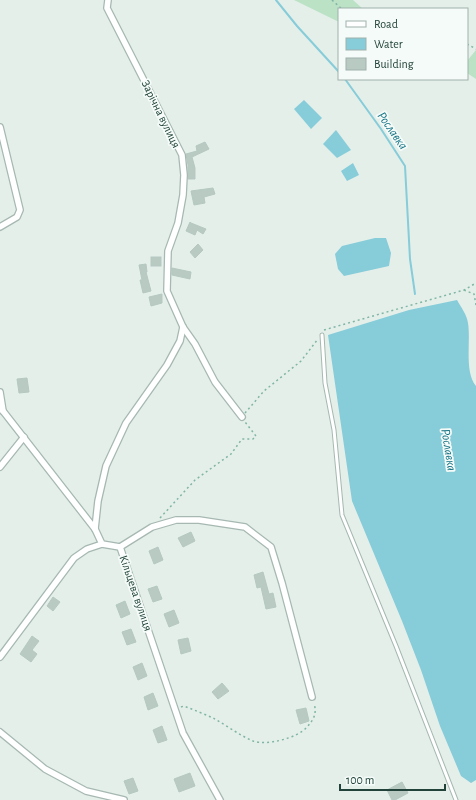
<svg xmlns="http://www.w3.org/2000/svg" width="476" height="800" font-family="'Alegreya Sans',sans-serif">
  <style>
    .green { fill: #bbe2c5 }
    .water { fill: #87ccd9 }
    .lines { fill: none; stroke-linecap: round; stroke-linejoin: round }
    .stream { stroke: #87ccd9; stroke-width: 2 }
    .building { fill: #b9cac3; stroke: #b5c9c1 }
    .lane-casing { stroke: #a6b8b1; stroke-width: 5 }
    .street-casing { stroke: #a6b8b1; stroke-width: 8 }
    .path { stroke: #81b5a5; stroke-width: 1.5; stroke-dasharray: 2 3; stroke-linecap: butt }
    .lane { stroke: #fff; stroke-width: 3 }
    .street { stroke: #fff; stroke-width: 5.5 }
    .labels { text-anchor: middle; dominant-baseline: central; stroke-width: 3.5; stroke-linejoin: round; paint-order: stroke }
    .street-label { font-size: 12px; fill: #214339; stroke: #f5fbf8 }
    .water-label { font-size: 13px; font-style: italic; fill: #147385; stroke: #f5fbf8 }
  </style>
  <rect width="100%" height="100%" fill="#e4efea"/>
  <g class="green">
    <path d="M294,0H353L363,9H339V22Z"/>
    <path d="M476,50V79L467,73V61Z"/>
  </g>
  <g class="water">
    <path d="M304,100L322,118L311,129L294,109Z"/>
    <path d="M336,130L351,150L337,158L323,144Z"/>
    <path d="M353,163L359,175L347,181L341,171Z"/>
    <path d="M375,238H386L391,253L389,266L344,276L338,269L335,254L342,246Z"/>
    <path d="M457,300C461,307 467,315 468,323C471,341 464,372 476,386V780L471,783L461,776L440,726L421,670L402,621L352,501L328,335L409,310Z"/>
  </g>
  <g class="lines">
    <g class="stream">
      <path d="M276,0L297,26L339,72"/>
      <path d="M345,79L381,129L405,166L410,259L415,294"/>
    </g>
  </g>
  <g class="building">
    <path d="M205,142L209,149L192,157L195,168V179H188V165L186,154L197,151L196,146Z"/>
    <path d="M213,188L215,194L204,197L205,203L194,205L191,191Z"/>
    <path d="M190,222L191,223L206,229L203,234L197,230L195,235L186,231Z"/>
    <path d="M198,244L203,250L195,258L190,252Z"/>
    <rect x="151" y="257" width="10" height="9"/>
    <path d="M146,264L147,272H146L151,291L143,293L140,280H142L139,265Z"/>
    <path d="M172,268L191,272L190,279L172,275Z"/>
    <path d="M162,294V303L151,306L149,297Z"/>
    <path d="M27,378L29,392L19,393L17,379Z"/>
    <path d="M191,532L195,541L183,547L178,538Z"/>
    <path d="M158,547L163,560L154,564L149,551Z"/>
    <path d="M263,572L269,594L273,593L276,607L266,609L261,587L257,588L254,575Z"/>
    <path d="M157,586L162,599L153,602L148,589Z"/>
    <path d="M53,597L60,602L53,611L47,606Z"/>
    <path d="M125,601L130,614L121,618L116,605Z"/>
    <path d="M174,610L179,623L169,627L164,614Z"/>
    <path d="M131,629L136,642L127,645L122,632Z"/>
    <path d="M32,636L39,641L32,650L37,654L31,662L20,654Z"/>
    <path d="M188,638L191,651L181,654L178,640Z"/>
    <path d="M142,663L147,676L138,680L133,667Z"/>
    <path d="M222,683L229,691L218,699L212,692Z"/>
    <path d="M153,693L158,706L148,710L144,697Z"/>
    <path d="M306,708L309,721L300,724L296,710Z"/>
    <path d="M162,726L167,740L158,743L153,730Z"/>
    <path d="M190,773L195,786L179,792L174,779Z"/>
    <path d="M133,778L138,791L129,794L124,781Z"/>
    <path d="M402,782L408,793L395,800H392L387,790Z"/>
  </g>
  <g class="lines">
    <defs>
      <path id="lane" d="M322,335L325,383L334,430L342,515L396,646L456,800"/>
      <g id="street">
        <path d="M108,0L107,8L182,155L184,175L183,195L178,223L168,251L167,291L183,327L195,344L215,382L242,417"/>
        <path d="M0,127L20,210L17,217L0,227"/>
        <path d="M0,392L3,411"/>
        <path d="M0,409L3,411L95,529L102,544L120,547"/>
        <path d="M0,467L24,437"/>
        <path d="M95,529L98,501L106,466L126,423L167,365L180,341L183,327"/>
        <path d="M120,547L152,527L176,520H199L245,527L271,547L282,583L312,697"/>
        <path d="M120,547L183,733L220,800"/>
        <path d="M0,657L74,558L87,549L102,544"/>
        <path d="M0,732L45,769L86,791L124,800"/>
      </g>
    </defs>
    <use href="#lane" class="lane-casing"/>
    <use href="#street" class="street-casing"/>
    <g class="path">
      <path d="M332,0L342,9"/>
      <path d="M467,44L476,49"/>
      <path d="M464,290L474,294L476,305"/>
      <path d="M324,330L464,290L476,283"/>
      <path d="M245,413L264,391L301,361L318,339"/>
      <path d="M160,518L195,480L231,454L242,439H253L256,436L245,422"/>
      <path d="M181,707L184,706C194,710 204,714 213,718C226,725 239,735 253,741C266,746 298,738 307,727C314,719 317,714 314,703"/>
    </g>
    <use href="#lane" class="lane"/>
    <use href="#street" class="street"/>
  </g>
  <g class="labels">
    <g class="street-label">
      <text transform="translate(161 114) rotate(64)">Зарічна вулиця</text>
      <text transform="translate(136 593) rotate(71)">Кільцева вулиця</text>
    </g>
    <g class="water-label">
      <text transform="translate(392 131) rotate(55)">Рославка</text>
      <text transform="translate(448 450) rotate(81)">Рославка</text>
    </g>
  </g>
  <rect x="338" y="8" width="130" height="72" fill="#f5fbf8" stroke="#a0b1ac"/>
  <rect x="346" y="21" width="20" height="6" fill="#ffffff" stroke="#a0b1ac"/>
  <text x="374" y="28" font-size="12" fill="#214339">Road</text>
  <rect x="346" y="38" width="20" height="12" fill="#87ccd9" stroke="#a0b1ac"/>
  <text x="374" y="48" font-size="12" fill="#214339">Water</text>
  <rect x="346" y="58" width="20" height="12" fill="#b9cac3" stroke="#a0b1ac"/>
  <text x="374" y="68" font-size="12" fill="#214339">Building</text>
  <path d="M340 784v6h105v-6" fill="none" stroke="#214339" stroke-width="2"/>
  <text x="346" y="784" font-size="12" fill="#214339" stroke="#f5fbf8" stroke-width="3" paint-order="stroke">100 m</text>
</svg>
